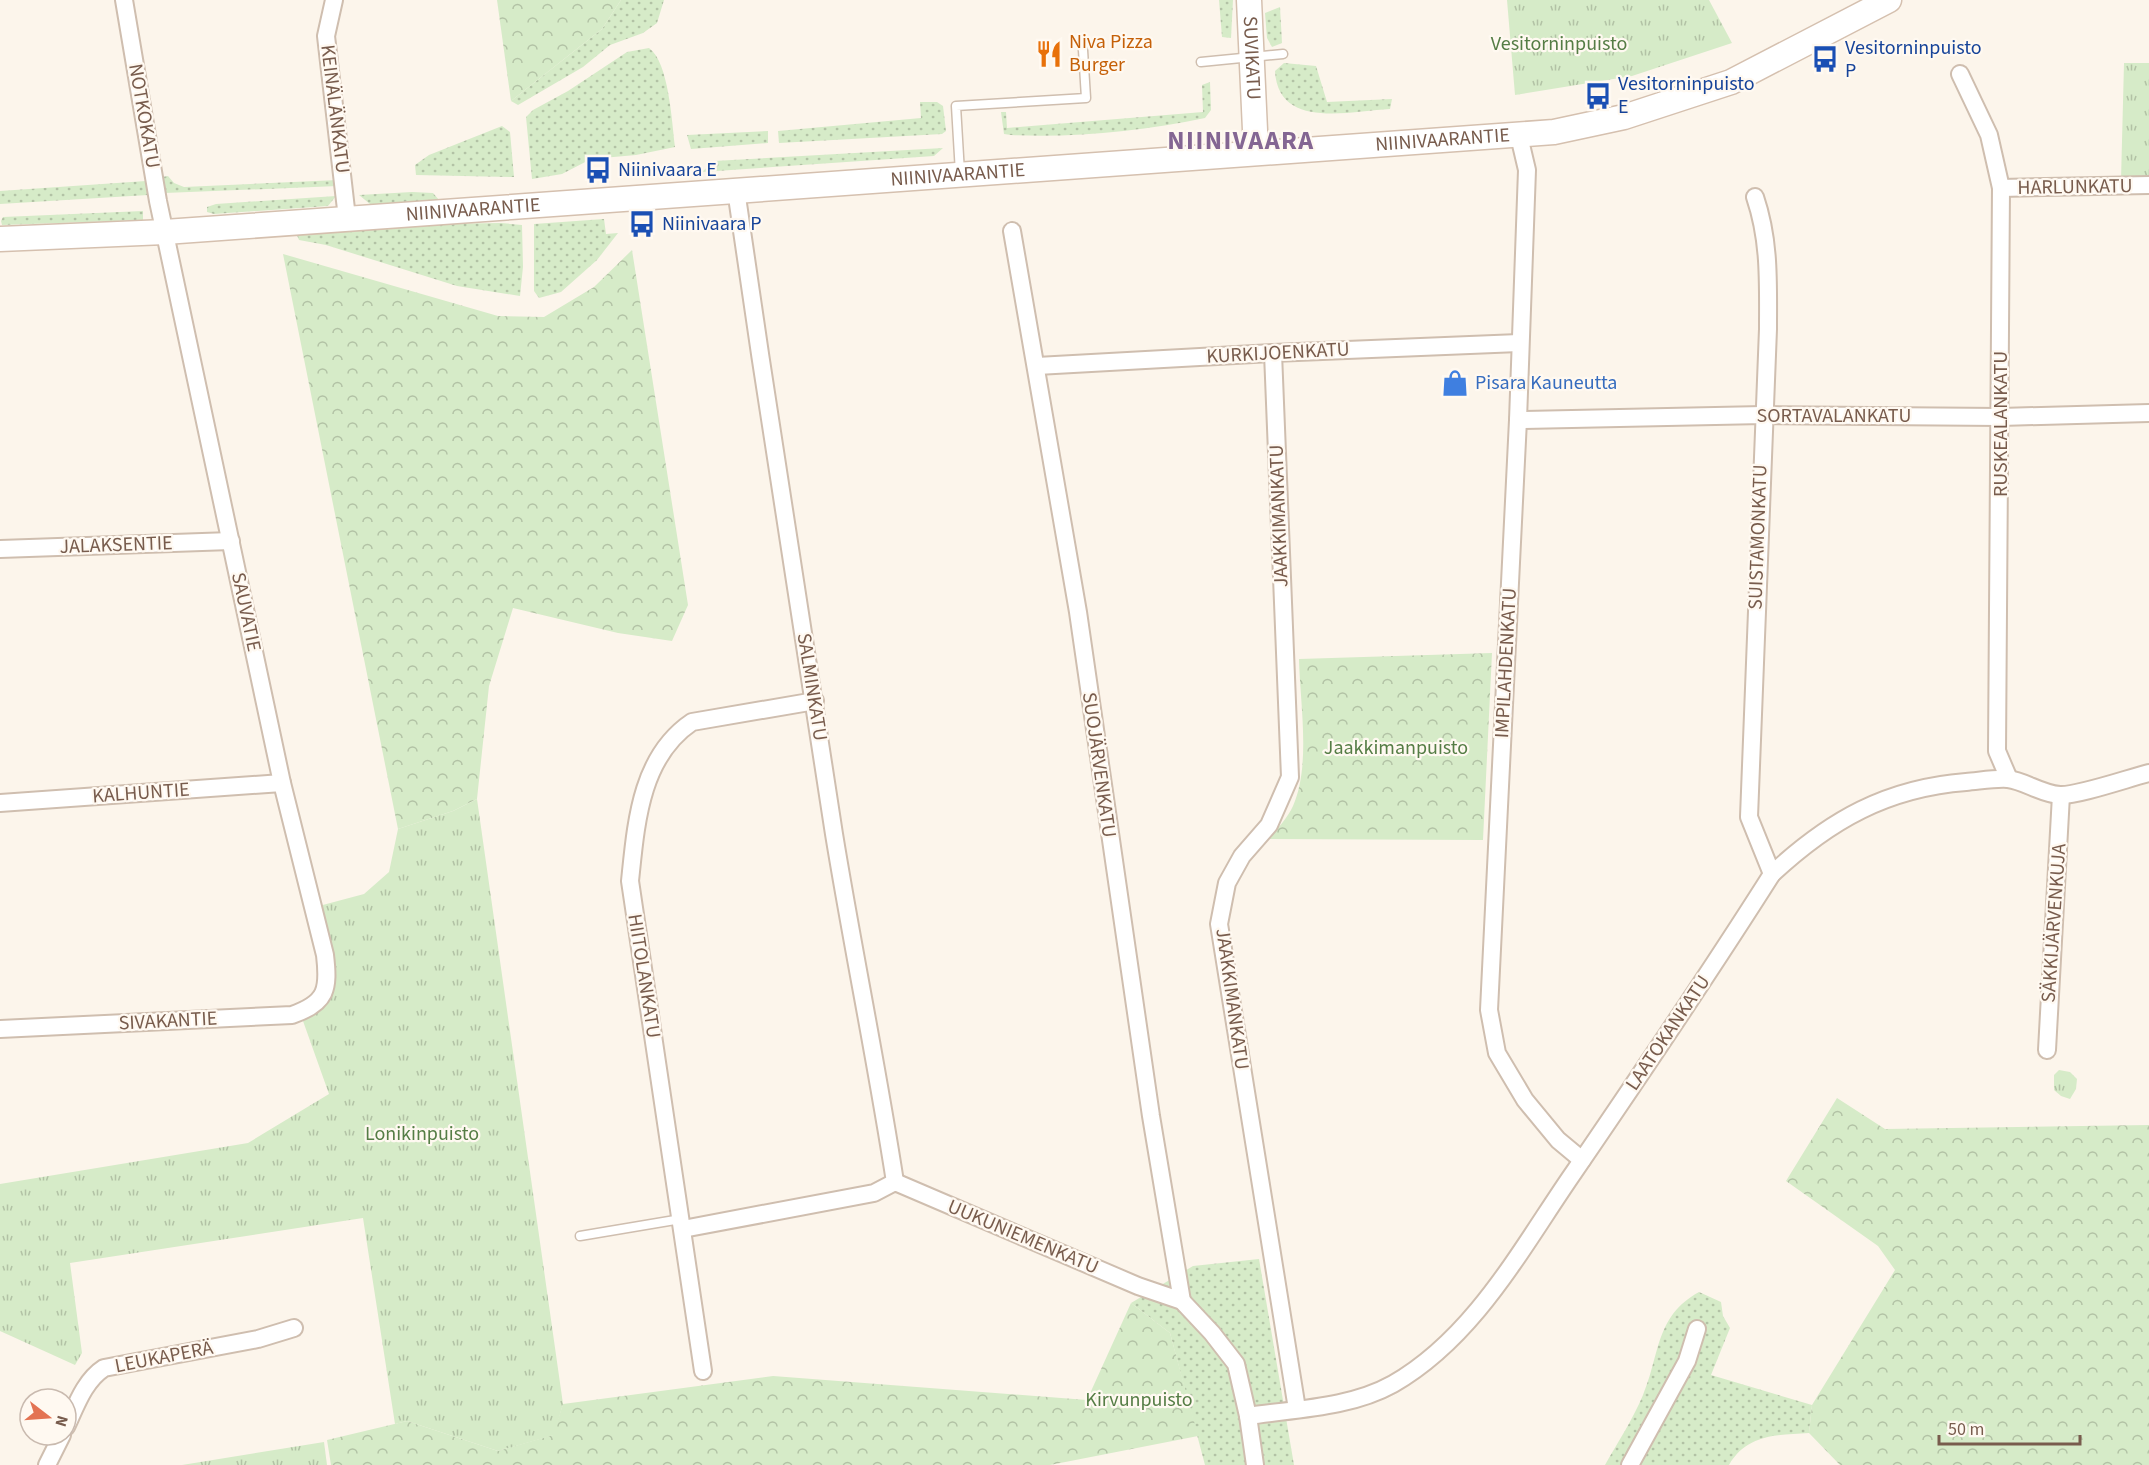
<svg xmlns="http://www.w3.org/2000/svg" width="2149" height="1465" font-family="'Source Sans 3',sans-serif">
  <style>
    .grass { fill: url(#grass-dots) }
    .forest { fill: url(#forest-crowns) }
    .park { fill: url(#park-tufts) }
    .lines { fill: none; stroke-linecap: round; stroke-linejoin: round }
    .lane-casing { stroke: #cfbeaf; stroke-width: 11 }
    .street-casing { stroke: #cfbeaf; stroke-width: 20 }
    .secondary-casing { stroke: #d5c0af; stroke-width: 27 }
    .lane { stroke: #fff; stroke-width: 8 }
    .street { stroke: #fff; stroke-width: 16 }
    .secondary { stroke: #fff; stroke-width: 24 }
    .labels { text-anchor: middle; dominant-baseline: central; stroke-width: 4.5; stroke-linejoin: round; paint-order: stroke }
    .food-label { font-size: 20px; fill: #c56008; stroke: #fff9f1; text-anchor: start }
    .park-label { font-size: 20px; fill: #557d45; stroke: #fff9f1 }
    .transit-label { font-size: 20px; fill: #164399; stroke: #fff9f1; text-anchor: start }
    .street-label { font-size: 20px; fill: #785c4d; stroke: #fff9f1 }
    .shop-label { font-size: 20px; fill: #366cbe; stroke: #fff9f1; text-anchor: start }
    .district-label { font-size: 26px; font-weight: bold; letter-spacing: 1.5px; fill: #846693; stroke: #fff9f1 }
  </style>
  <defs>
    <pattern id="grass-dots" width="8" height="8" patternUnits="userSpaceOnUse" patternTransform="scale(1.5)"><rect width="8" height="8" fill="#d6ebc8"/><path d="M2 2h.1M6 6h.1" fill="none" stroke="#b2c2a5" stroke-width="1.8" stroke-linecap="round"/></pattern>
    <pattern id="forest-crowns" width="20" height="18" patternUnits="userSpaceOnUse" patternTransform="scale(1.5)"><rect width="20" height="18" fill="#d6ebc8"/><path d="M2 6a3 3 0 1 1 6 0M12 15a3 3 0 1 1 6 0" fill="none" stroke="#b2c2a5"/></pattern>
    <pattern id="park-tufts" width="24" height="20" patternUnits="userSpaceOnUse" patternTransform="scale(1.5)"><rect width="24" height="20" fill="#d6ebc8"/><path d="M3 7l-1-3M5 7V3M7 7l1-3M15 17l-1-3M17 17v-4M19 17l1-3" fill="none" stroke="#b2c2a5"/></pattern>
  </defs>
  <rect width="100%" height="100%" fill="#fcf5eb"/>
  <g class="grass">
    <path d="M621,0H664L657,23L643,33L610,45L583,67L518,105L511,101L602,29Z"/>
    <path d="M1219,0H1233L1231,38L1222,37Z"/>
    <path d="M1280,7L1282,43L1272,47L1267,38L1265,13Z"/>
    <path d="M649,48C669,62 672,123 675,147L636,155L591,159L562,174L532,179L526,117L533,110L568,91L627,52Z"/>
    <path d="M1284,63L1316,66L1327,102L1392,99L1390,109C1350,111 1278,130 1275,71Z"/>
    <path d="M1210,82L1211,110L1205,118C1142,131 1075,138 1011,135L1004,134L1001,112H1006L1007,128L1203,112L1202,85Z"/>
    <path d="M920,102H937L943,106L946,131L942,134L779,143L778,131L921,118Z"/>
    <path d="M502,126L510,132L514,177L416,175L415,165L429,155Z"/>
    <path d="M768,131V143L691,149L687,135Z"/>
    <path d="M943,148L934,156L702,172L714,161Z"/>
    <path d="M168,176L174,183L184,187L338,180V186L165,193L162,177Z"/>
    <path d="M146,181L148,195L0,204V191Z"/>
    <path d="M412,192L433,193L439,200L400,204H370L359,195Z"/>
    <path d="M336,196L328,206L214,214L207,212V207L216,204Z"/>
    <path d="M143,211V220L2,225L1,221L3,217Z"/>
    <path d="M604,219L606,234L618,233L597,260L561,292L539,298L534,291V224Z"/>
    <path d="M501,223L522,225L523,267L520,296L457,286L326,245L299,240L296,233L431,224Z"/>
    <path d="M1259,1259L1294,1465H1205L1170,1333L1131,1303L1193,1266Z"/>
    <path d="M1699,1292L1721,1302L1723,1316L1730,1328L1711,1375L1812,1405L1809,1433C1777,1435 1747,1434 1729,1465H1605C1618,1442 1633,1419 1643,1395C1660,1355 1655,1316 1699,1292Z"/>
  </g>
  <g class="forest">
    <path d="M497,0H621L602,29L511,101Z"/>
    <path d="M632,250L688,605L672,641L618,633L513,608L489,686L477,799L453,811L398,829L283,254L498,316L544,317L594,287Z"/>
    <path d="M1492,653L1483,840L1268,839C1277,829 1287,819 1293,806C1311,765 1300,704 1299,659Z"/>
    <path d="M1837,1098L1885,1129L2149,1125V1465H1840L1809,1433L1812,1405L1895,1270L1878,1246L1786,1181Z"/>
    <path d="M1131,1303L1170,1333L1198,1436L1050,1465H331L327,1440L407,1421L498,1451L553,1435L563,1404L773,1376L1087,1400Z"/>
  </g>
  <g class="park">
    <path d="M1507,0H1709L1732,43L1632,76L1515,95Z"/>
    <path d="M2124,63H2149V180H2121Z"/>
    <path d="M477,799L563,1404L554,1435L498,1451L407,1421L395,1424L363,1218L70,1263L82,1353L75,1365L0,1331V1184L248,1143L329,1094L303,1021L324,1004L319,906L364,894L389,872L398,829L453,811Z"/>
    <path d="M2059,1070L2070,1072L2077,1079L2076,1089L2070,1099L2061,1096L2054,1090V1075Z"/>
    <path d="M324,1442L327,1465H182Z"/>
  </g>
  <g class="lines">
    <defs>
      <g id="lane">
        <path d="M1201,62L1283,54"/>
        <path d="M960,173L956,106L1086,98L1083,50"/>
        <path d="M580,1236L681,1219"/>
      </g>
      <g id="street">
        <path d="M334,0L326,36L347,218"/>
        <path d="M1960,74L1989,135L2001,188L1997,751L2009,779"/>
        <path d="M1519,136L1527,170L1518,420L1489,1010L1497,1053L1525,1100L1558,1140L1582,1160"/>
        <path d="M2001,188L2149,185"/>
        <path d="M736,190C767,405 800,620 834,834C853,950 877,1065 895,1182"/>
        <path d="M1755,197C1770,241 1768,283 1768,329L1749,817L1772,874"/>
        <path d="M1012,231L1078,612L1151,1116L1182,1301"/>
        <path d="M1273,353L1290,777L1269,825L1242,856L1227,883L1219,924L1297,1409"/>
        <path d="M1037,366L1273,353L1519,343"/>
        <path d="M1518,420L1763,415L2001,417L2149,413"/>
        <path d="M0,549L231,541"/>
        <path d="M0,803L282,783"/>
        <path d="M0,1029L292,1015C327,1003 329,989 325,955L282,783L158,201L124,0"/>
        <path d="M2047,1050L2061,795"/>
        <path d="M683,1229L874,1193L895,1182L1138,1286L1182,1301L1212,1333L1236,1364L1248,1416L1255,1465"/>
        <path d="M703,1371L630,881C636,824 640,757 692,722L815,701"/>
        <path d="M1248,1416C1295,1409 1350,1408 1393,1384C1475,1337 1522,1247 1574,1172C1641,1074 1708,975 1772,874C1830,820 1887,788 1966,782C1979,781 1995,778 2008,779C2025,781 2041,794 2060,795C2077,796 2129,778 2149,773"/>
        <path d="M66,1427C76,1406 84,1381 104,1368L258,1339L294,1328"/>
        <path d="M47,1465L62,1435"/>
        <path d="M1630,1465L1687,1361L1697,1329"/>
      </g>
      <g id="secondary">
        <path id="s1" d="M1249,0L1256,152"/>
        <path id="s2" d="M0,239L165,232L1554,132L1624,117L1731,82L1889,0"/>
      </g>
    </defs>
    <use href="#lane" class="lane-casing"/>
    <use href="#street" class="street-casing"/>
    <use href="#secondary" class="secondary-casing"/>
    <use href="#lane" class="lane"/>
    <use href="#street" class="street"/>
    <use href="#secondary" class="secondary"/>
  </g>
  <defs>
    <symbol id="restaurant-bare" viewBox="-9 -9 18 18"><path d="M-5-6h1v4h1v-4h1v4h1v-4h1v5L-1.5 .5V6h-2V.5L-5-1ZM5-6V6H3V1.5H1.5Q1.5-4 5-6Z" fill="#e8710a" stroke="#fff9f1" stroke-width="2.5" paint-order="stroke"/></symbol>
    <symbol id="bus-bare" viewBox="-9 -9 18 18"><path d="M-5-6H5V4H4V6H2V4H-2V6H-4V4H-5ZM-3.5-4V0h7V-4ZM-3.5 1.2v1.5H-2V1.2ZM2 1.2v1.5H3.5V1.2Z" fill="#1a4fb4" stroke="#fff9f1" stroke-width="2.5" paint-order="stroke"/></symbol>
    <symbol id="shop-bare" viewBox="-9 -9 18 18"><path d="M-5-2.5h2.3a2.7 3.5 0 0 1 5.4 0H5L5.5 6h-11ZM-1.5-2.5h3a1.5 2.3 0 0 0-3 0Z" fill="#3f7fe0" stroke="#fff9f1" stroke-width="2.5" paint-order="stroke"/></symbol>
  </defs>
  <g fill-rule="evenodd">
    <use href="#restaurant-bare" x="1030" y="35" width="38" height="38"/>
    <use href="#bus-bare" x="1806" y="40" width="38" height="38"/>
    <use href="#bus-bare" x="1579" y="77" width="38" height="38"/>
    <use href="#bus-bare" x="579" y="151" width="38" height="38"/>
    <use href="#bus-bare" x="623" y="205" width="38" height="38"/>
    <use href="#shop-bare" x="1436" y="364" width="38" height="38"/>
  </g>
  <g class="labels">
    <g class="food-label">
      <text x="1069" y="42">Niva Pizza<tspan x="1069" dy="23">Burger</tspan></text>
    </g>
    <g class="park-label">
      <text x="1559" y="44">Vesitorninpuisto</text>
      <text x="1396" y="748">Jaakkimanpuisto</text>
      <text x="422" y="1134">Lonikinpuisto</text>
      <text x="1139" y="1400">Kirvunpuisto</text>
    </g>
    <g class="transit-label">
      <text x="1845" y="48">Vesitorninpuisto<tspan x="1845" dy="23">P</tspan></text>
      <text x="1618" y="84">Vesitorninpuisto<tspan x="1618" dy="23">E</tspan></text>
      <text x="618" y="170">Niinivaara E</text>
      <text x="662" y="224">Niinivaara P</text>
    </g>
    <g class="street-label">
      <text stroke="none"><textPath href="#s1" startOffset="58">SUVIKATU</textPath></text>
      <text transform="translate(335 109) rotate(83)">KEINÄLÄNKATU</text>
      <text transform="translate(144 116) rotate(80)">NOTKOKATU</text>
      <text stroke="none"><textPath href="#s2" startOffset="1446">NIINIVAARANTIE</textPath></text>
      <text stroke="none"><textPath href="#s2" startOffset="960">NIINIVAARANTIE</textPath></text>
      <text transform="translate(2075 187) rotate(-1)">HARLUNKATU</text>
      <text stroke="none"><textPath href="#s2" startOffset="474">NIINIVAARANTIE</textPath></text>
      <text transform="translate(1278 353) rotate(-3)">KURKIJOENKATU</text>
      <text x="1834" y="416">SORTAVALANKATU</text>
      <text transform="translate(2001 424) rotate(-90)">RUSKEALANKATU</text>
      <text transform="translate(1279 516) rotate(-92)">JAAKKIMANKATU</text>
      <text transform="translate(1758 537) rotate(-88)">SUISTAMONKATU</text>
      <text transform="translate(116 545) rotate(-2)">JALAKSENTIE</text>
      <text transform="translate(246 612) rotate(78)">SAUVATIE</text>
      <text transform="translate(1506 663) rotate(-87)">IMPILAHDENKATU</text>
      <text transform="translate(812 687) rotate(81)">SALMINKATU</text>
      <text transform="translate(1099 765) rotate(82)">SUOJÄRVENKATU</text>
      <text transform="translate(141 793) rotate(-4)">KALHUNTIE</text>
      <text transform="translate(2054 923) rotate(-86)">SÄKKIJÄRVENKUJA</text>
      <text transform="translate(644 976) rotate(81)">HIITOLANKATU</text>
      <text transform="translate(1232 999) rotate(82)">JAAKKIMANKATU</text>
      <text transform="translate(168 1021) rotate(-3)">SIVAKANTIE</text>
      <text transform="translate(1668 1033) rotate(-56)">LAATOKANKATU</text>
      <text transform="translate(1023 1237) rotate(23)">UUKUNIEMENKATU</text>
      <text transform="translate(164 1357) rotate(-11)">LEUKAPERÄ</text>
    </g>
    <g class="shop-label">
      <text x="1475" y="383">Pisara Kauneutta</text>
    </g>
    <g class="district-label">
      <text x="1241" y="140">NIINIVAARA</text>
    </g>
  </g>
  <g transform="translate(48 1417) rotate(107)"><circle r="28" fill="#fff9f1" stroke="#c9baaf" stroke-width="1.5"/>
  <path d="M0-4.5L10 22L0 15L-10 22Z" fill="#e37353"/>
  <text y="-9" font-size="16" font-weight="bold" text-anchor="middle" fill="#785c4d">N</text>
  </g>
  <path d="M1939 1435v9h141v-9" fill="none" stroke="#785c4d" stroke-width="3"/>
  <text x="1948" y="1435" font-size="18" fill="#785c4d" stroke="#fff9f1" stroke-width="4.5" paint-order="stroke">50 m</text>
</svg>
